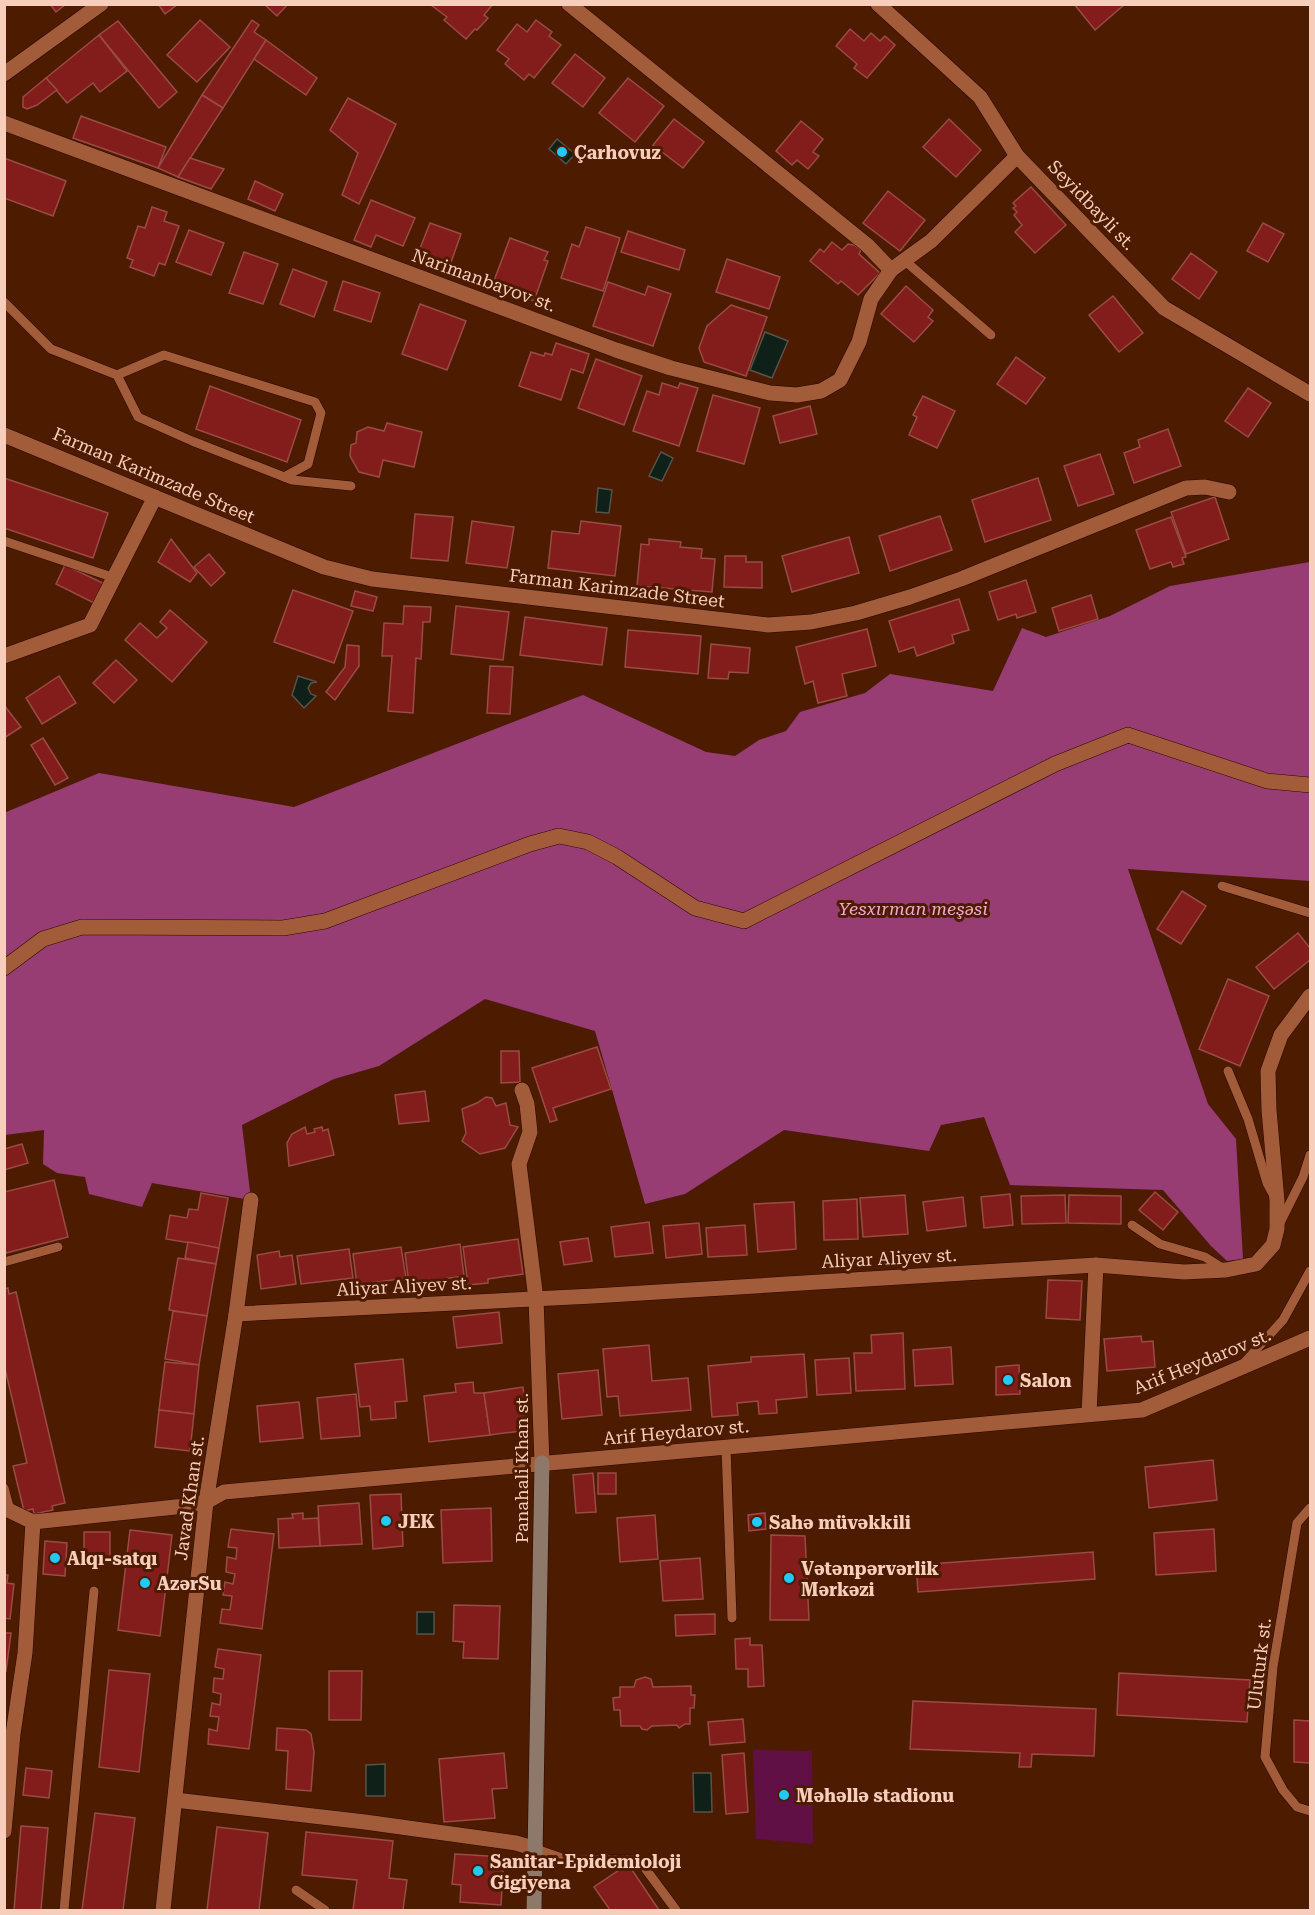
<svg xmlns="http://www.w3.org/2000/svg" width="1315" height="1915" font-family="'Roboto Serif',serif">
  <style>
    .green { fill: #611045 }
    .forest { fill: #983d74 }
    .water { fill: #0e2018; stroke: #545449; stroke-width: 1.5 }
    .building { fill: #831d1c; stroke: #994b45; stroke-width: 1.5 }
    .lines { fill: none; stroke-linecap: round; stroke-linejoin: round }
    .service-casing { stroke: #2a0800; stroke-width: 10 }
    .minor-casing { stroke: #2a0800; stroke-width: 16 }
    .tertiary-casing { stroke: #2a0800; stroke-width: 16 }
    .secondary-casing { stroke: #2a0800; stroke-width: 16 }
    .service { stroke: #a35c39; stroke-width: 9 }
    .minor { stroke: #a35c39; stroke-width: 15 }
    .tertiary { stroke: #a35c39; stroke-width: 15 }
    .secondary { stroke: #8e786a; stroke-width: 15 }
    .poi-dot { fill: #21c9fd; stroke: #4d1b00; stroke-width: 2 }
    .labels { text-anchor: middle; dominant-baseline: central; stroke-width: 6; stroke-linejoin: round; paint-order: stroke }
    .poi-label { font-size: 18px; font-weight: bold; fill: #f6cebb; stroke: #4d1b00; text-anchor: start }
    .street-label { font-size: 18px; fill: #f6cebb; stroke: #4d1b00 }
    .park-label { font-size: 18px; font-style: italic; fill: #f1a7cf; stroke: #4d1b00 }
  </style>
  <rect width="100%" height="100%" fill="#4d1b00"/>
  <path class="green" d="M753,1750L812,1751L813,1844L756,1839Z"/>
  <path class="forest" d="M1310,562V881L1128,869L1208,1104L1236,1139L1243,1259L1227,1261L1211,1246L1163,1190L1010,1185L984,1117L941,1125L929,1151L784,1130L685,1194L645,1204L595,1031L485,999L379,1066L334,1079L242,1125L251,1200L152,1183L142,1207L89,1194L85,1177L57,1173L43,1164L44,1130L5,1135L4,813L99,773L294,807L583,695L706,752L735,756L759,740L786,731L800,712L865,693L890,674L993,691L1022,628L1046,637L1110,616L1170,586Z"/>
  <g class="water">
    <path d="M557,139L575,154L566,164L549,149Z"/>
    <path d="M765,332L788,341L772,378L750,370Z"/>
    <path d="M661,452L673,458L662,481L649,476Z"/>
    <path d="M598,488L612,490L609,513L596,512Z"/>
    <path d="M298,676L317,682L311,683L308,688L311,694L316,696L304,708L292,695Z"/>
    <rect x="417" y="1612" width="17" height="22"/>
    <path d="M385,1764V1796H366V1765Z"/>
    <path d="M693,1773H711L712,1812H694Z"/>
  </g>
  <g class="building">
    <path d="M50,4H66L56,12Z"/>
    <path d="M158,4H178L165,14Z"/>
    <path d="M264,4H288L277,16Z"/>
    <path d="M493,4L484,15L488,18L477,30L475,29L466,39L444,20L447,17L431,5Z"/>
    <path d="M1074,4H1125L1095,30Z"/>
    <path d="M200,20L230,47L197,82L167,55Z"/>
    <path d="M252,20L259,25L254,32L266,40L223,108L202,95Z"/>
    <path d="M536,20L552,32L549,36L561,45L534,78L529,74L524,80L505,64L509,59L497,50L517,24L527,32Z"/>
    <path d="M118,21L177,92L159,108L99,35Z"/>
    <path d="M850,29L864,41L871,33L880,41L885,36L895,45L867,78L854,68L857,64L836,46Z"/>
    <path d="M99,35L127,71L100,92L93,83L67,103L46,78Z"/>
    <path d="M266,40L317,78L306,95L254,59Z"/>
    <path d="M575,54L605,78L583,107L552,83Z"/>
    <path d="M46,78L57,90L37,105L27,109L23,107V97Z"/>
    <path d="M628,78L664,106L635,142L599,113Z"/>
    <path d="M202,95L223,108L178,177L158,168Z"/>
    <path d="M348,98L396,124L359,204L342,195L358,153L330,130Z"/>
    <path d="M81,116L166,147L158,168L73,138Z"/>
    <path d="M674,119L704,142L683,168L653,145Z"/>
    <path d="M949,119L981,150L956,177L923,147Z"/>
    <path d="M801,121L823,139L813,152L819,156L808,169L797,160L792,165L776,151Z"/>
    <path d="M4,158L66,181L53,216L4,198Z"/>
    <path d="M190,158L224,169L211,189L178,177Z"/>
    <path d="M255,181L283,194L275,211L248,199Z"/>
    <path d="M1031,187L1066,225L1035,253L1015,232L1022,225L1014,215L1017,212L1013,208L1016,206L1013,203Z"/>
    <path d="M888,191L925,220L900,251L863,223Z"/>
    <path d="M371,200L415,218L403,246L376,235L371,247L354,240Z"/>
    <path d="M152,207L167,212L164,221L179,226L165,265L159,263L154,276L130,267L133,260L127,258L138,226L145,228Z"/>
    <path d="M430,223L461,234L449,268L417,256Z"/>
    <path d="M1263,223L1284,234L1268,262L1247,251Z"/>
    <path d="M586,227L620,238L603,291L561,278L572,244L579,247Z"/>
    <path d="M189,230L224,243L211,275L176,262Z"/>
    <path d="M628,231L685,250L679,270L621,252Z"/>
    <path d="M510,238L548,252L544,260L548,261L534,301L492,286Z"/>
    <path d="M832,242L842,250L848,244L854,245L861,250L859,254L880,273L858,295L841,281L838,284L810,261L820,249L824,252Z"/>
    <path d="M244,252L278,264L263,304L229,293Z"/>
    <path d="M1191,253L1217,272L1199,299L1172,279Z"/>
    <path d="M727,259L780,277L769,309L716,292Z"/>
    <path d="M293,269L327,282L314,317L280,304Z"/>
    <path d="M343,281L380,293L371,322L334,310Z"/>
    <path d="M608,282L645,295L648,286L671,294L653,346L593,326Z"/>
    <path d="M906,286L933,310L928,317L933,321L914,342L881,314Z"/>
    <path d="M1113,296L1143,333L1119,352L1089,315Z"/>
    <path d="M420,304L466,321L447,370L402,354Z"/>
    <path d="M731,305L767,317L746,376L704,362L699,348L707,326Z"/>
    <path d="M556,343L589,354L583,373L571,369L561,400L519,386L531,352L544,356L545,353L552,355Z"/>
    <path d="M1016,357L1045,378L1026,404L997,384Z"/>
    <path d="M596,359L642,376L624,425L578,408Z"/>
    <path d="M662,383L678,388L680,383L698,388L679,446L633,431L647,391L659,395Z"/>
    <path d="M210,386L301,420L287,462L196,429Z"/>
    <path d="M1248,388L1271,403L1248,437L1225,421Z"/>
    <path d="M713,395L760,408L744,464L697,451Z"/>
    <path d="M923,396L955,411L937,448L909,435L917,417L913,415Z"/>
    <path d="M810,406L817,434L780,443L773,416Z"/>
    <path d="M387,423L422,432L414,467L383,460L379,477L359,472L350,456L351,445L356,443L357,432L368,427L384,431Z"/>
    <path d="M1168,429L1181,466L1134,483L1124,453L1140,447L1138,440Z"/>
    <path d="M1100,454L1114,494L1078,506L1064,466Z"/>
    <path d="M4,478L108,513L93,558L4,528Z"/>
    <path d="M1038,478L1051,520L985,542L972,500Z"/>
    <path d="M1215,497L1229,539L1186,554L1171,512Z"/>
    <path d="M415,514L453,517L448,561L411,558Z"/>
    <path d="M940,516L952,550L890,571L879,536Z"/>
    <path d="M1171,517L1186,557L1182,558L1184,564L1173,567L1171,562L1150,569L1136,530Z"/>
    <path d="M472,521L514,527L507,568L466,563Z"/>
    <path d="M581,521L621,526L615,576L548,568L552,531L579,534Z"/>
    <path d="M849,537L859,573L792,592L782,556Z"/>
    <path d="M171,539L197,573L190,582L158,562Z"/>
    <path d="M649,539L681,542L680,547L702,549L701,558L715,559L712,592L637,586L641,544L649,545Z"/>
    <path d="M209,554L225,573L211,586L194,567Z"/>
    <path d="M725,556H746V562H762V588L724,587Z"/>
    <path d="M65,565L107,585L96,604L56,584Z"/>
    <path d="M1026,580L1036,612L1017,618L1016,614L998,620L989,592Z"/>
    <path d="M293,590L353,611L334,663L274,642Z"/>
    <path d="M355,591L377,597L373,611L351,606Z"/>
    <path d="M1091,595L1098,619L1059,631L1052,608Z"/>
    <path d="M959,599L969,630L952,635L954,643L917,656L914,647L899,652L889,621Z"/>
    <path d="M404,606L431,607L430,622H423L421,659L416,658L413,713L388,711L392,656H382L384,623L403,624Z"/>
    <path d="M456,606L509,612L503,660L451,654Z"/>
    <path d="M170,610L207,642L172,682L125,640L140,623L157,638L167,628L160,622Z"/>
    <path d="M525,617L607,628L602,665L520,655Z"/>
    <path d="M867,629L876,666L842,674L847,696L818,703L813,681L805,684L796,647Z"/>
    <path d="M628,630L701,636L698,674L625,667Z"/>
    <path d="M711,644L750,648L748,673L729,672L728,679L708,678Z"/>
    <path d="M347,645L359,646V666L335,700L326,692L345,667Z"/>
    <path d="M116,660L137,680L114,703L93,683Z"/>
    <path d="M490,666L513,667L510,714L487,713Z"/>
    <path d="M59,676L76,703L42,724L26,698Z"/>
    <path d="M4,705L21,727L4,738Z"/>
    <path d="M43,738L68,778L55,785L31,745Z"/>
    <path d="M1182,891L1206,906L1181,944L1157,929Z"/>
    <path d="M1298,933L1310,948V960L1274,989L1256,967Z"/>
    <path d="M1228,979L1269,996L1240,1066L1199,1049Z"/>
    <path d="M597,1047L611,1089L553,1108L557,1120L550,1122L532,1068Z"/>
    <path d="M501,1051H519L520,1082L501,1083Z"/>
    <path d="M425,1091L429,1121L399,1124L395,1095Z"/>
    <path d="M486,1097L492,1098L496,1106L506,1103L510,1125L518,1127L505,1148L480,1154L462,1141L466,1133L462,1109L477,1103Z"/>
    <path d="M305,1127L307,1134L315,1132L314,1129L322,1127L323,1131L328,1129L334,1155L289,1166L287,1143L292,1134Z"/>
    <path d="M22,1144L28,1163L4,1170V1149Z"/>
    <path d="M54,1180L68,1237L6,1253L4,1245V1192Z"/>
    <path d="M1155,1192L1178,1212L1163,1230L1139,1210Z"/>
    <path d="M201,1193L228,1198L219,1248L166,1239L170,1215L187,1218L189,1209L198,1210Z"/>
    <path d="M1010,1194L1013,1225L984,1228L981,1197Z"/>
    <path d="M905,1195L908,1234L863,1237L860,1198Z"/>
    <path d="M1065,1195L1066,1223L1022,1224L1021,1196Z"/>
    <path d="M1069,1195L1121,1196V1224L1068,1223Z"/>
    <path d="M963,1197L966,1226L927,1231L923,1202Z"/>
    <path d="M857,1199L858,1239L824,1240L823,1201Z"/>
    <path d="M794,1202L796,1249L758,1252L754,1204Z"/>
    <path d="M649,1222L653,1253L615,1257L611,1227Z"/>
    <path d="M699,1223L702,1254L666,1258L663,1226Z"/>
    <path d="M745,1225L747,1255L708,1257L706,1228Z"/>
    <path d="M588,1238L592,1261L564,1265L560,1242Z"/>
    <path d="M518,1239L523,1274L488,1279V1283L468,1285L463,1247Z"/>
    <path d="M188,1242L219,1248L216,1264L185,1258Z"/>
    <path d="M460,1244L464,1276L409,1284L405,1253Z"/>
    <path d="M401,1247L406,1278L357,1285L353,1254Z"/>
    <path d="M349,1249L353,1278L301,1284L297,1256Z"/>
    <path d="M279,1251L280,1257L292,1255L296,1284L261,1289L257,1255Z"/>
    <path d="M178,1258L216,1264L207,1316L169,1310Z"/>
    <path d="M1048,1280L1082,1281L1080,1320L1046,1318Z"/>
    <path d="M8,1288L9,1294L16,1292L65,1503L52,1506L53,1510L34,1514L33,1509L24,1511L13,1466L27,1463L4,1364V1289Z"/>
    <path d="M173,1311L207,1316L199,1365L165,1359Z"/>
    <path d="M499,1312L502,1343L457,1348L453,1317Z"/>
    <path d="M903,1333L905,1389L856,1391L854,1353H872L871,1335Z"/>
    <path d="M1141,1336L1142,1342L1153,1341L1155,1367L1107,1371L1104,1339Z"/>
    <path d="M649,1345L652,1381L688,1378L691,1410L620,1416L618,1396L607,1397L603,1349Z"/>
    <path d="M951,1347L953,1384L915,1386L913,1350Z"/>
    <path d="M804,1354L807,1397L776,1400L777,1413L759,1414L758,1401L737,1403L738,1415L712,1417L708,1366L751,1362V1357Z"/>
    <path d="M849,1358L851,1393L817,1395L815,1360Z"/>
    <path d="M403,1359L407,1401L395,1402L396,1418L371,1420L370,1406L360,1407L355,1364Z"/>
    <path d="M165,1362L199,1365L194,1414L159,1410Z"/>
    <path d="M1019,1365L1020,1394L996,1395V1367Z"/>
    <path d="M598,1370L602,1415L562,1419L558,1374Z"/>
    <path d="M473,1382L474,1393H484L490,1435L429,1442L424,1396L456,1392L455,1384Z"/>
    <path d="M523,1387L528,1430L490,1435L484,1393Z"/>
    <path d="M356,1394L360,1436L321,1439L317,1398Z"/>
    <path d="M299,1402L303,1438L260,1442L257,1406Z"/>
    <path d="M159,1410L194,1414L190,1451L155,1447Z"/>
    <path d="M1213,1460L1217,1500L1149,1508L1145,1467Z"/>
    <path d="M593,1473L596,1512L576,1513L573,1475Z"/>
    <rect x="598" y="1473" width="18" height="21"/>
    <path d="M401,1494L403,1546L373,1549L370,1495Z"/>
    <path d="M359,1503L362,1544L320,1546L318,1506Z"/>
    <path d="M491,1508L492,1561L443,1563L441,1510Z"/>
    <path d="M303,1513V1519L318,1518L320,1546L279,1548L278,1519L293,1518L292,1514Z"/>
    <path d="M765,1513L766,1529L749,1531L748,1515Z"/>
    <path d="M655,1515L658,1559L620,1562L617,1518Z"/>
    <path d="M231,1529L274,1534L262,1629L220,1623L222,1609L230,1610L232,1596L223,1595L225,1582L233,1584L235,1574L226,1572L227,1557L236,1559L237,1548L228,1547Z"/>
    <path d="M1214,1529L1216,1571L1156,1575L1154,1533Z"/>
    <path d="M130,1530L172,1535L160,1636L118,1630Z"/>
    <rect x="84" y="1532" width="26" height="25"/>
    <path d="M771,1535L805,1536L809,1620H770Z"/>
    <path d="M45,1541L67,1543L65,1576L43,1574Z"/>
    <path d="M1093,1552L1095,1579L918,1592L916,1565Z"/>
    <path d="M700,1558L703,1599L663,1601L660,1561Z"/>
    <path d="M4,1575H8L7,1583L14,1584L10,1619L4,1618Z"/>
    <path d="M454,1605L500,1606L498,1659L463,1658L464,1642L453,1641Z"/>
    <path d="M715,1614V1634L676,1636L675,1615Z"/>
    <path d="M4,1633H11L6,1671L4,1670Z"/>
    <path d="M750,1638V1645H762L764,1686L748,1687V1669H736L735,1639Z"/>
    <path d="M218,1649L261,1655L249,1749L208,1744L209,1729L217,1731L219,1717L210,1716L212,1703L220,1705L221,1694L213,1692L214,1678L223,1679L224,1669L215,1667Z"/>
    <path d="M109,1670L150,1674L139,1772L99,1767Z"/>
    <path d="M329,1671H362L361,1720H329Z"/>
    <path d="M1119,1673L1250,1680L1247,1722L1117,1715Z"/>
    <path d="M645,1677L651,1679L653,1687L691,1686V1695H695L694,1708H690V1724H685L679,1728L677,1725L652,1726L647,1730L642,1729L640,1726H621L620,1710H614L613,1698L620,1697V1687H634L636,1680Z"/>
    <path d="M913,1701L1096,1709L1094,1756L1032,1754L1031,1767H1019L1020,1753L910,1749Z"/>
    <path d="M743,1719L745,1742L710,1745L708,1722Z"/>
    <path d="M1294,1720L1310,1721V1763L1294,1762Z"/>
    <path d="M277,1728L306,1730L311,1734L314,1752L311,1791L286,1789L288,1751L276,1750Z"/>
    <path d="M504,1753L507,1788L492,1789L495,1818L444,1822L439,1759Z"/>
    <path d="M744,1753L748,1812L726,1814L722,1755Z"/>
    <path d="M26,1768L52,1771L49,1798L23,1795Z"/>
    <path d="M95,1813L135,1818L123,1910H82Z"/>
    <path d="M21,1826L48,1828L41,1910H14Z"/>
    <path d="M217,1827L268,1833L259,1910H207Z"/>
    <path d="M306,1832L393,1841L389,1878L407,1880L403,1910H353L357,1880L302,1875Z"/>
    <path d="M455,1854L504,1857L501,1905L460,1902L461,1885L452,1884Z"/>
    <path d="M628,1864L659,1910H610L594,1887Z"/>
  </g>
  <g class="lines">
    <defs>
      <g id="service">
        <path d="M904,260L991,335"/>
        <path d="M4,302L51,349L117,375L138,417L192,441L292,480L351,486"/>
        <path d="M117,375L164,355L315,402L321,413L308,464L284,477"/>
        <path d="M4,541L115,578"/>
        <path d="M1222,886L1310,913"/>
        <path d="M1228,1071L1248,1119L1267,1183L1273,1194"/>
        <path d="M1132,1225L1160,1244L1205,1257L1224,1269"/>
        <path d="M1279,1225L1303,1177L1310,1155"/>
        <path d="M4,1262L58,1247"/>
        <path d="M1243,1364L1283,1320L1310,1271"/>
        <path d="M726,1447L732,1618"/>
        <path d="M4,1488L10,1510"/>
        <path d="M1310,1508L1297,1523L1273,1667L1265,1757L1283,1790L1297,1807L1310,1811"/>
        <path d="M536,1849L565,1859L639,1860L676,1910"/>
        <path d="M296,1890L325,1910"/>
        <path d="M64,1910L94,1591"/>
      </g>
      <g id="minor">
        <path d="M569,4L867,245L891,270L931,241L1017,156"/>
        <path d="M878,4L980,97L1017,156L1164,308L1310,394"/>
        <path d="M4,123L616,350L671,368L770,393L797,395L821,391L840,380L859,342L871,299L891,270"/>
        <path d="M4,435L324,567L372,579L768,625L811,622L856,613L910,597L961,579L1186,488L1205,487L1229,492"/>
        <path d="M4,656L90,625L155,497"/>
        <path d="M4,968L43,939L82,927L283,928L325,921L530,844L559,836L588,842L617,857L695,908L744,921L1055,764L1128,735L1267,781L1310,785"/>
        <path d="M522,1090L527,1104L530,1132L519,1164L536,1299L542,1463"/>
        <path d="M236,1314L593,1296L1096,1265L1184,1272L1226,1270L1256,1264L1273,1245L1277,1229V1201L1269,1110L1268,1071L1281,1035L1310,996"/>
        <path d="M1089,1414L1096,1265"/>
        <path d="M4,1508L33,1522L25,1653L13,1734L4,1831"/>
        <path d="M33,1522L185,1506L206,1502L224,1492L1142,1410L1310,1338"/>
        <path d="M175,1800L365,1822L516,1843L536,1849"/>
      </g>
      <g id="tertiary">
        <path d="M4,74L101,4"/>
        <path d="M163,1910L206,1502L236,1314L251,1200"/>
      </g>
      <path id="secondary" d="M534,1910L542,1463"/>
    </defs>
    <use href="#service" class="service-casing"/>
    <use href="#minor" class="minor-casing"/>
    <use href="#tertiary" class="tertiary-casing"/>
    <use href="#secondary" class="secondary-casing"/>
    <use href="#service" class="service"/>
    <use href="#minor" class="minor"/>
    <use href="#tertiary" class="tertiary"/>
    <use href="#secondary" class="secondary"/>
  </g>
  <g class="poi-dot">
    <circle cx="562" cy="152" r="6"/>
    <circle cx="1008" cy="1380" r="6"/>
    <circle cx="386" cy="1521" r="6"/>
    <circle cx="757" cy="1522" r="6"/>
    <circle cx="55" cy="1558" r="6"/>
    <circle cx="789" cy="1578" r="6"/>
    <circle cx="145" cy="1583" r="6"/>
    <circle cx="784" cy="1795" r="6"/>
    <circle cx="478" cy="1871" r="6"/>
  </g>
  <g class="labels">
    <g class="poi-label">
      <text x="574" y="152">Çarhovuz</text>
      <text x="1020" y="1380">Salon</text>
      <text x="398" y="1521">JEK</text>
      <text x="769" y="1522">Sahə müvəkkili</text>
      <text x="67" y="1558">Alqı-satqı</text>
      <text x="801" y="1568">Vətənpərvərlik<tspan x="801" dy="21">Mərkəzi</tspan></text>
      <text x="157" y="1583">AzərSu</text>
      <text x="796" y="1795">Məhəllə stadionu</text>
      <text x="490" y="1861">Sanitar-Epidemioloji<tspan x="490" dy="21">Gigiyena</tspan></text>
    </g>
    <g class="street-label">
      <text transform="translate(1092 205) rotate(46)">Seyidbayli st.</text>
      <text transform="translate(484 280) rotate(20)">Narimanbayov st.</text>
      <text transform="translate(154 475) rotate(23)">Farman Karimzade Street</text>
      <text transform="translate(617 588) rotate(7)">Farman Karimzade Street</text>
      <text transform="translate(889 1258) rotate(-3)">Aliyar Aliyev st.</text>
      <text transform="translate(404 1286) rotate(-3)">Aliyar Aliyev st.</text>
      <text transform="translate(1202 1361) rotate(-22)">Arif Heydarov st.</text>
      <text transform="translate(676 1432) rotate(-5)">Arif Heydarov st.</text>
      <text transform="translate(521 1468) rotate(-90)">Panahali Khan st.</text>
      <text transform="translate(189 1498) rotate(-82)">Javad Khan st.</text>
      <text transform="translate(1259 1664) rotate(-83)">Uluturk st.</text>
    </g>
    <g class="park-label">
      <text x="913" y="908">Yesxırman meşəsi</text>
    </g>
  </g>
  <rect width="1315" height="1915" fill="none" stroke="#f6cebb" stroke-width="12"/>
</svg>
